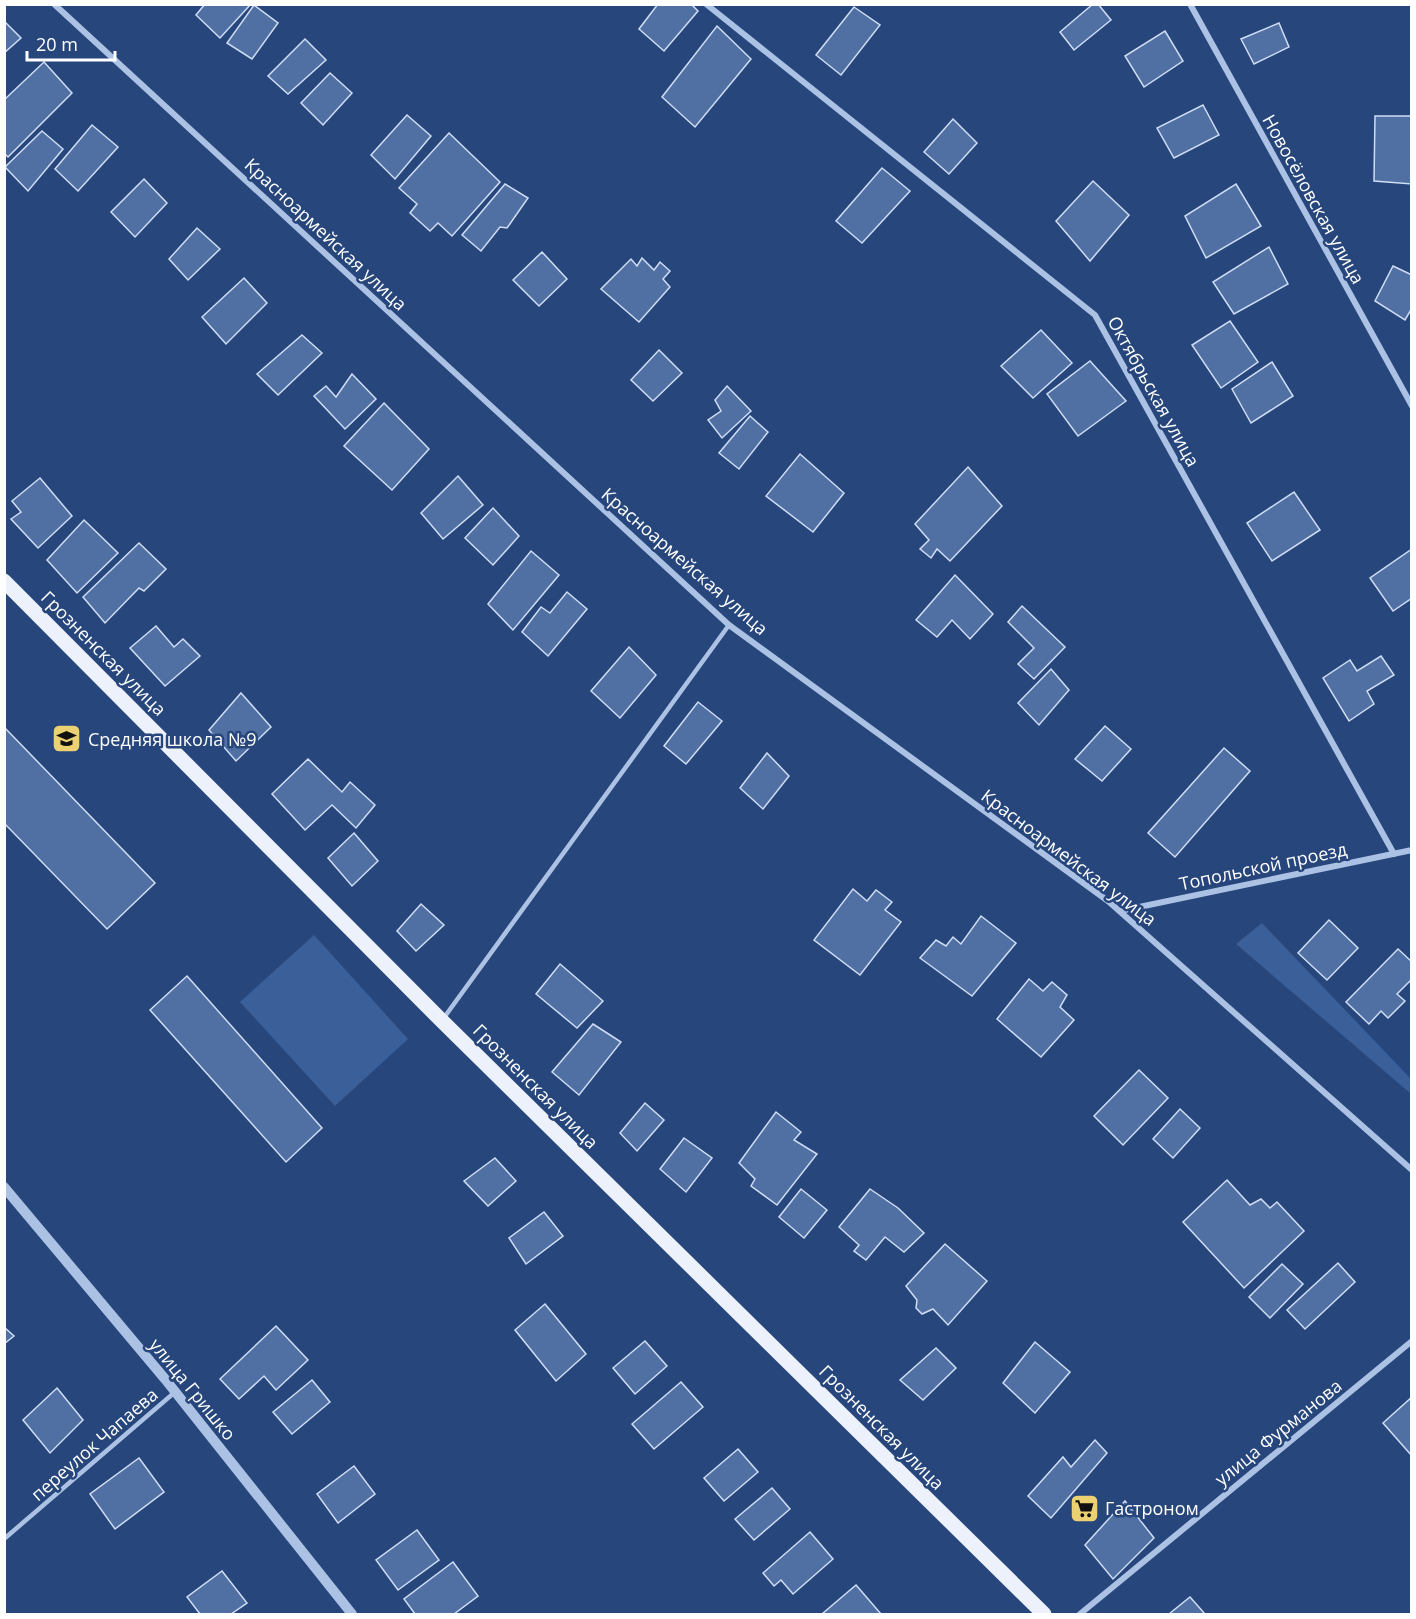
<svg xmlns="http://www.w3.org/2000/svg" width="1416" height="1619" font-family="'Open Sans',sans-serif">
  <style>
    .green { fill: #3b5f99 }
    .building { fill: #5070a4; stroke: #cfddf4; stroke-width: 1.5 }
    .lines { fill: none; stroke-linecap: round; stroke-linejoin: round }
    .service { stroke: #acc2e4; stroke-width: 4.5 }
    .minor { stroke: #acc2e4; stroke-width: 6 }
    .tertiary { stroke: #acc2e4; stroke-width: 10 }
    .primary { stroke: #ecf1fc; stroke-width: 15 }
    .labels { text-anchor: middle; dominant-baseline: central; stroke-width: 5; stroke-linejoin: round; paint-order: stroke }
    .street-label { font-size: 18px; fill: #fff; stroke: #27467c }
    .poi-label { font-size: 18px; fill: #fff; stroke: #27467c; text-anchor: start }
  </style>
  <rect width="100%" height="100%" fill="#27467c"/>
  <g class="green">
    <path d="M1262,923L1411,1079V1094L1236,944Z"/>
    <path d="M314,935L408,1039L335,1106L240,1002Z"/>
  </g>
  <g class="building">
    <path d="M205,4H251L220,38L196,15Z"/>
    <path d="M658,4H691L698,11L664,51L639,29Z"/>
    <path d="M1093,4H1098L1111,20L1074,50L1060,32Z"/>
    <path d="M254,5L278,23L252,59L227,43Z"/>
    <path d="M854,7L880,25L841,75L816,55Z"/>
    <path d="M4,21L21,38L4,53Z"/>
    <path d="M1279,23L1289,47L1254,64L1241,39Z"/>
    <path d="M717,26L751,59L695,127L662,97Z"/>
    <path d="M1165,31L1183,61L1144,87L1125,56Z"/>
    <path d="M305,39L326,60L288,94L268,76Z"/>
    <path d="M44,62L72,93L8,157L4,153V100Z"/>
    <path d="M330,73L352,93L323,125L301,103Z"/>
    <path d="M1203,105L1219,135L1174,158L1157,128Z"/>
    <path d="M407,115L431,136L395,179L371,155Z"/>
    <path d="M1375,116H1412V184L1374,181Z"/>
    <path d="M953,119L977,143L949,174L924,152Z"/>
    <path d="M92,125L118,147L78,191L55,169Z"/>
    <path d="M42,131L63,149L28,191L5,167Z"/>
    <path d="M449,133L500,182L452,236L438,223L430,231L410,213L417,204L399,188Z"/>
    <path d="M882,168L910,191L862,243L836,221Z"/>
    <path d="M144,179L167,203L135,237L111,212Z"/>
    <path d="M1093,181L1129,215L1090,261L1056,221Z"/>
    <path d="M505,184L528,198L507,228L500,227L481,251L462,235Z"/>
    <path d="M1236,184L1261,226L1206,258L1185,216Z"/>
    <path d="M197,228L220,249L188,280L169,259Z"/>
    <path d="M1269,247L1288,284L1234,314L1213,282Z"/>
    <path d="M542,252L567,279L539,306L513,280Z"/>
    <path d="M642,258L654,270L660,262L670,271L663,279L670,287L639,322L601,289L631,259L637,266Z"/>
    <path d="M1393,266L1412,275V308L1405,320L1375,301Z"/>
    <path d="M244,278L267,303L226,344L202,317Z"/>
    <path d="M1230,321L1258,362L1221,388L1192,345Z"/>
    <path d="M1041,330L1072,363L1033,398L1001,366Z"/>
    <path d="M302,335L322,353L278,395L257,374Z"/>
    <path d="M659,350L682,373L653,401L631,380Z"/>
    <path d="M1090,361L1126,401L1078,436L1047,394Z"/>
    <path d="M1272,362L1293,396L1251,423L1232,389Z"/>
    <path d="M352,374L376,399L345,429L314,396L326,386L336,397Z"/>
    <path d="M727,386L751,411L722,438L708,420L721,411L715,400Z"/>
    <path d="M384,403L429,449L392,490L344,446Z"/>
    <path d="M750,416L768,432L739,469L719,453Z"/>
    <path d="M800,454L844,493L813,532L766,496Z"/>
    <path d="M968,467L1002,506L950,561L937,549L931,558L920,549L929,540L915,524Z"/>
    <path d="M458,476L483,505L443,539L421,513Z"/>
    <path d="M40,478L72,516L38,548L11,519L21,512L12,501Z"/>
    <path d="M1294,492L1320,530L1272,561L1247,523Z"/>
    <path d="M493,508L519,536L493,565L465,538Z"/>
    <path d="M84,520L118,553L77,593L47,560Z"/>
    <path d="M139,543L166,569L144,591L139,588L105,623L83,597Z"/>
    <path d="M1412,549V598L1393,611L1370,578Z"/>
    <path d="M531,551L559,575L513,630L488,604Z"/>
    <path d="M955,575L993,614L970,639L952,620L937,637L916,620Z"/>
    <path d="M567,592L587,609L548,656L522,632L541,607L550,613Z"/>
    <path d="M1022,606L1065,647L1034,679L1018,664L1034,648L1008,622Z"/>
    <path d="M156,626L174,647L183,639L200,656L165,686L130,648Z"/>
    <path d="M629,647L656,675L620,718L591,691Z"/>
    <path d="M1381,656L1394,675L1367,691L1374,704L1349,721L1323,678L1350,660L1357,671Z"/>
    <path d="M1051,669L1069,690L1039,725L1018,703Z"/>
    <path d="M241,693L271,727L236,761L209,730Z"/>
    <path d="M698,702L722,721L686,764L664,746Z"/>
    <path d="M1105,726L1131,749L1102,781L1075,759Z"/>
    <path d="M4,727L155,883L107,929L4,823Z"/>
    <path d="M1224,748L1250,771L1175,857L1148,833Z"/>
    <path d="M767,753L789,776L763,809L740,788Z"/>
    <path d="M308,759L342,792L350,782L375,805L356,828L332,805L305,830L272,794Z"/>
    <path d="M354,833L378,861L352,886L328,858Z"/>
    <path d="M853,889L867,901L876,890L892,902L885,910L901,922L860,975L814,940Z"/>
    <path d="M421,904L444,925L416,951L397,931Z"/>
    <path d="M981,916L1016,943L972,996L920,958L936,940L946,946L953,937L961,944Z"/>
    <path d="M1329,920L1358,948L1327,980L1298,953Z"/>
    <path d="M1398,949L1412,962V979L1397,994L1405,1001L1388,1018L1381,1011L1369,1024L1346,1002Z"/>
    <path d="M560,964L603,1001L577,1028L536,994Z"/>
    <path d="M187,976L322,1128L286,1162L150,1010Z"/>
    <path d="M1029,979L1043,991L1052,982L1067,995L1060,1007L1074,1020L1041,1057L997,1019Z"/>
    <path d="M593,1024L621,1042L579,1095L552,1072Z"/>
    <path d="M1139,1070L1168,1098L1123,1145L1094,1116Z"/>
    <path d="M645,1103L664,1120L637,1151L620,1133Z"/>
    <path d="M1180,1109L1200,1128L1173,1158L1153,1139Z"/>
    <path d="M776,1112L801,1132L794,1140L817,1154L777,1205L751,1186L755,1179L739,1163Z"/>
    <path d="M684,1138L712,1158L686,1192L660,1169Z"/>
    <path d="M495,1158L516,1181L488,1206L464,1181Z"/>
    <path d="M1227,1180L1250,1205L1261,1199L1270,1208L1277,1202L1304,1231L1244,1288L1183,1222Z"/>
    <path d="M801,1189L827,1210L804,1238L779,1217Z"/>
    <path d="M870,1189L898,1208L924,1233L904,1252L885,1237L866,1260L854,1251L859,1245L839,1227Z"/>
    <path d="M544,1212L563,1236L526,1264L509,1238Z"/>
    <path d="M945,1244L987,1281L948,1325L933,1309L922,1314L916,1308L917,1300L906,1286Z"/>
    <path d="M1338,1263L1355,1282L1305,1329L1287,1310Z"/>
    <path d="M1282,1264L1303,1284L1270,1318L1249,1297Z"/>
    <path d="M545,1304L586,1354L556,1381L515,1330Z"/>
    <path d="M276,1326L308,1360L276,1390L264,1376L239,1399L220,1379Z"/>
    <path d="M4,1327L14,1336L4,1344Z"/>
    <path d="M645,1341L667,1366L635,1394L613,1368Z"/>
    <path d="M1035,1342L1070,1372L1035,1413L1003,1383Z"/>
    <path d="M936,1348L956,1368L923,1400L900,1380Z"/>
    <path d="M312,1380L330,1402L292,1434L273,1412Z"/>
    <path d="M681,1382L703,1407L654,1449L632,1424Z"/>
    <path d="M57,1388L83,1420L50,1453L23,1420Z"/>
    <path d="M1412,1397V1456L1383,1423Z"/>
    <path d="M1095,1440L1107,1453L1051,1518L1028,1496L1063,1457L1071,1467Z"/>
    <path d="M738,1449L758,1472L724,1501L704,1478Z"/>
    <path d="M139,1458L164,1492L115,1529L90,1494Z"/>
    <path d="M354,1466L375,1494L338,1523L317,1494Z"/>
    <path d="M772,1488L790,1509L754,1540L735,1519Z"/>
    <path d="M1125,1501L1154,1538L1113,1579L1085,1545Z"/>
    <path d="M417,1530L439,1560L398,1590L376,1560Z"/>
    <path d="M810,1532L833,1559L793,1594L781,1580L774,1586L763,1573Z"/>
    <path d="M453,1562L478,1596L454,1614H415L404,1599Z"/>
    <path d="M222,1571L247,1603L231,1614H200L187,1597Z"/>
    <path d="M856,1585L881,1614H822Z"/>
    <path d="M1190,1597L1205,1614H1169Z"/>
  </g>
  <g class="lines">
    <g class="service">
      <path d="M443,1019L729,625"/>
      <path d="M4,1539L175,1392"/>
    </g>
    <g class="minor">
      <path d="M54,4L729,625L1108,901L1412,1170"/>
      <path d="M706,4L1095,315L1394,854"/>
      <path d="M1190,4L1412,406"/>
      <path d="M1120,911L1412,850"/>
      <path d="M1080,1614L1412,1341"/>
    </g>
    <path class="tertiary" d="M4,1187L165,1379L352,1614"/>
    <path class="primary" d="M4,581L442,1021L1044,1614"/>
  </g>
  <defs>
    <symbol id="school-square" viewBox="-11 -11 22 22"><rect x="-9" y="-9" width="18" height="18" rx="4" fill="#ecd172" stroke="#27467c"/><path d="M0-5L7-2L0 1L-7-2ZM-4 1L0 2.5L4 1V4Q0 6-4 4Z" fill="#111"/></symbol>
    <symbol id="supermarket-square" viewBox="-11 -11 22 22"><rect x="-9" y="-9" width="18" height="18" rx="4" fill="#ecd172" stroke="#27467c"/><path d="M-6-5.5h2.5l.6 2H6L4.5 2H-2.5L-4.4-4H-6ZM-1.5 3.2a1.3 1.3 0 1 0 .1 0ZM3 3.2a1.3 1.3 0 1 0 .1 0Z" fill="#111"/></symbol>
  </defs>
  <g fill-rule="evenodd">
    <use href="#school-square" x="50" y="722" width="33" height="33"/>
    <use href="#supermarket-square" x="1068" y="1492" width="33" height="33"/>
  </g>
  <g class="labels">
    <g class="street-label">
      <text transform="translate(1314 199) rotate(61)">Новосёловская улица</text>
      <text transform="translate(326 234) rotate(43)">Красноармейская улица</text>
      <text transform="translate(1154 391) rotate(61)">Октябрьская улица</text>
      <text transform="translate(685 561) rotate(41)">Красноармейская улица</text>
      <text transform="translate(104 653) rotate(45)">Грозненская улица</text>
      <text transform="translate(1069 857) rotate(37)">Красноармейская улица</text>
      <text transform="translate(1263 866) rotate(-12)">Топольской проезд</text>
      <text transform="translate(536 1086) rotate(45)">Грозненская улица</text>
      <text transform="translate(193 1389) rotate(51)">улица Гришко</text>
      <text transform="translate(882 1427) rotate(45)">Грозненская улица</text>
      <text transform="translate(1278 1432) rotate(-39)">улица Фурманова</text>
      <text transform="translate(94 1444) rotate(-41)">переулок Чапаева</text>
    </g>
    <g class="poi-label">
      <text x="88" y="739">Средняя школа №9</text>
      <text x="1105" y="1508">Гастроном</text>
    </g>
  </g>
  <rect width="1416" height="1619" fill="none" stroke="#ffffff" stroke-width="12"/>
  <path d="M27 51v9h88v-9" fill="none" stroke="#ffffff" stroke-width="3"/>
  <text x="36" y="51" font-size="18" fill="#ffffff" stroke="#27467c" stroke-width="4.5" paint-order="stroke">20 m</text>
</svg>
